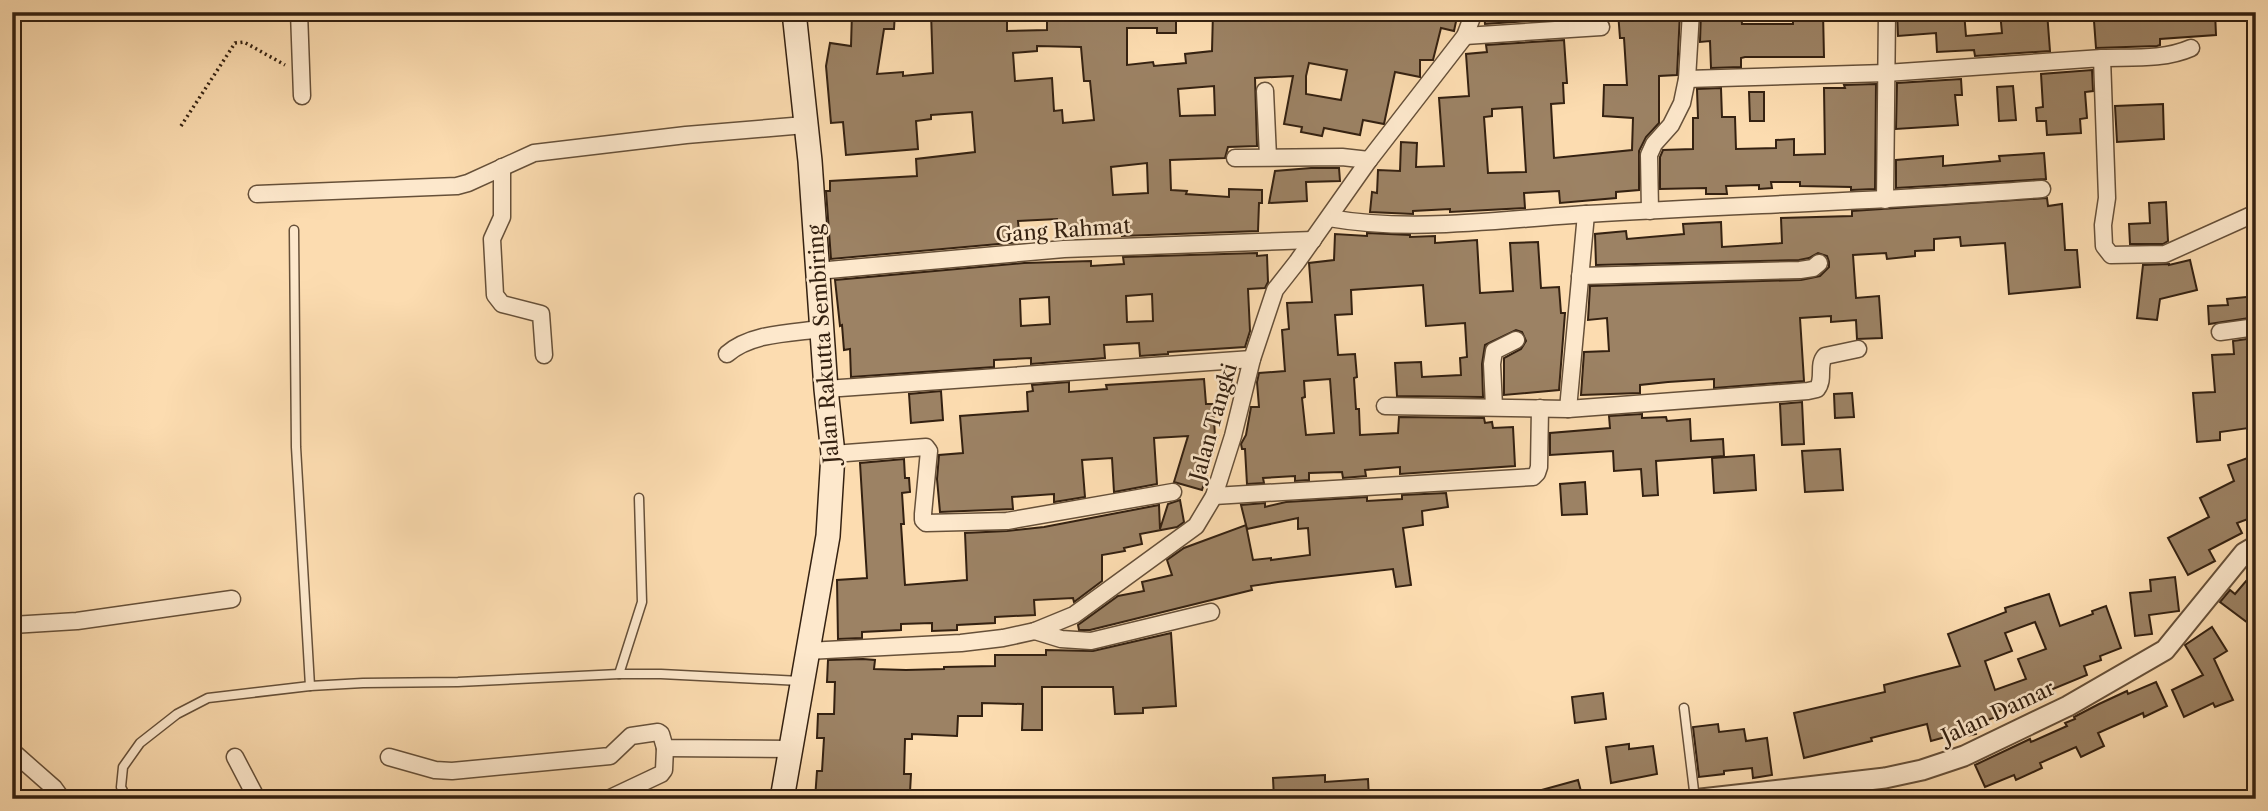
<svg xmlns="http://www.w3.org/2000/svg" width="2268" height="811" font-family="'Libre Caslon Text',serif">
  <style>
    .building { fill: #9c8264; stroke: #342111; stroke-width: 2; fill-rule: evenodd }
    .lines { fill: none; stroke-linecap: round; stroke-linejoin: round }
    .service-casing { stroke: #665039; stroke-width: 11 }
    .minor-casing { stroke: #665039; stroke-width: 19 }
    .tertiary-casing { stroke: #665039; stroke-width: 23 }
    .secondary-casing { stroke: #342111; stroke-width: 26 }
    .path { stroke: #342111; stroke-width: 3.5; stroke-dasharray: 2 3.5; stroke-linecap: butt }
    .service { stroke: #fde8cc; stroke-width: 8 }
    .minor { stroke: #fde8cc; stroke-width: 16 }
    .tertiary { stroke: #fde8cc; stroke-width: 19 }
    .secondary { stroke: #fde8cc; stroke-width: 23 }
    .labels { text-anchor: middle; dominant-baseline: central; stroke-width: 5; stroke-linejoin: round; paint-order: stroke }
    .street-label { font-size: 21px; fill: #342111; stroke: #fde8cc }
  </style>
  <rect width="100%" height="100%" fill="#fcdcb0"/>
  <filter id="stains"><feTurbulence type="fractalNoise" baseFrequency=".00286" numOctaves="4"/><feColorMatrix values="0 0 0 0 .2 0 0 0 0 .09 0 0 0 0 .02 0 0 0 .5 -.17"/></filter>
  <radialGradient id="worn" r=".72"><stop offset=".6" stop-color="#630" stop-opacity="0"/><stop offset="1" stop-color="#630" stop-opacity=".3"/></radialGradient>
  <g class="building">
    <path d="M852,12H895L894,29H884L877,74L903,72V76L933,73L931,12H1007V31L1047,30V12H1176V33H1157V28H1127V65L1153,62L1154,66L1186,63L1185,54L1212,51L1213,12H1458L1454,31L1441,28L1433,60H1420V77L1395,72L1384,124L1363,120L1360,135L1324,128L1322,136L1301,132L1302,127L1284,124L1293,76L1255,78L1257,146L1228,147L1225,158L1170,160L1171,190L1187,191L1186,194L1229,197V189L1262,190V203H1259L1258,231L1122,236V232L1087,233L1086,225L1058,227L1057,219L1018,221L1020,242L831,259L826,191H830V181L917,176L916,159L975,152L972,112L931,115V119L916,121L918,149L846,155L843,122L831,123L826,66L830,43L851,46ZM1037,46L1081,47L1084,81H1090L1094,120L1063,123L1062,110L1054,111L1052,78L1015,81L1013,53L1037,51ZM1309,63L1347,70L1341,100L1306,94V76ZM1214,86L1215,115L1180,116L1178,89ZM1147,163L1148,193L1113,195L1111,167Z"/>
    <path d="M1484,12H1541L1542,20L1485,24Z"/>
    <path d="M1618,12H1680L1677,75L1659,76V123L1646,137L1639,151V190L1616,192V198L1560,203L1559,191L1524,193L1525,208L1450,212V209L1413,211V214L1370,212L1372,192L1377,193L1378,170L1400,171L1401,142L1417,143L1416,167L1444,166L1439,98L1469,96L1466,54L1487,52L1486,45L1564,40L1567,83H1563L1564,103L1551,104L1554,158L1632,150L1633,118L1603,116L1604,85H1627L1624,38H1620ZM1522,107L1526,172L1488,173L1484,117L1492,116V109Z"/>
    <path d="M1701,12H1741L1742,24H1793V12H1823L1824,57H1745L1741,58V67L1711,68L1710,41L1700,42Z"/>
    <path d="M1897,12H1911L1912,19L1941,17L1940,12H1964L1966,36L2002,33L2000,12H2047L2050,51L1975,56L1974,50L1937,52L1936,33L1898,36Z"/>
    <path d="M2124,12H2215L2216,35L2160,39V45L2157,46L2096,48L2094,21L2125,19Z"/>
    <path d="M2092,70L2093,91L2085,92L2087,118L2080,119L2081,133L2047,135L2046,121H2037L2036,108L2043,107L2041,74Z"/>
    <path d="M1961,79L1962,95H1955L1958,125L1896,129L1897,83Z"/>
    <path d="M1876,84L1875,189L1851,190V187L1800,186V182H1771L1772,188L1759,189V185L1726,186L1727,194H1706V188L1660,189V157L1663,150L1693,149V118H1698L1697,89L1721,88L1722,117H1735L1736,149L1776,148V140L1794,139V155L1825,154L1824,88H1845L1844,85Z"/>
    <path d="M2013,86L2016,120L1999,121L1997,87Z"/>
    <path d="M1749,92H1764V121H1750Z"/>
    <path d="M2163,104L2164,139L2117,142L2115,106Z"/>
    <path d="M2044,153L2046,179L1896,188V160L1943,156V166L2000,161L1999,156Z"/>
    <path d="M1311,168H1339L1340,181L1306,182L1307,201L1269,203L1275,171Z"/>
    <path d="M2047,198L2048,206L2062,204L2065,250H2077L2080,287L2009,294L2005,243L1961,246L1960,237L1934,239V250L1915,251V256L1887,259L1886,253L1853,255L1856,298L1879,296L1882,338L1857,339L1856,320L1831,322V316L1800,318L1804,381L1714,388V379L1668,382L1640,385V393L1581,395L1584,352L1609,351L1607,318L1588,320L1590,286L1801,280L1820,276L1829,267V262L1827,256L1818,253L1809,258L1799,260L1596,265L1595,234L1626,231L1627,239L1684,234L1683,224L1721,222L1722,247L1782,243L1781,218L1852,216V211Z"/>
    <path d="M2166,202L2168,241L2163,244H2130L2129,224L2150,223L2149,203Z"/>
    <path d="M1367,233L1410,235V237L1435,236V243L1477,240L1480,293L1513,291L1510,243L1538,242L1541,288L1559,287L1561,313H1565L1559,390L1504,395V358L1521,349L1526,341L1522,332L1516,330L1485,345L1482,364L1483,397L1397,396L1395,363L1421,362L1422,377L1461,375L1460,358L1467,357L1465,323L1426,326L1423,285L1351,290L1352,314L1335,315L1338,355L1355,354L1357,377L1354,378L1356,409H1359L1360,435L1398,433L1399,417L1484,418L1485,423L1492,422L1493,428L1513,427L1515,466L1400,474V467L1365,470L1366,476L1343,478L1342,472L1309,473V480L1295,481V476L1263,478L1264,483L1247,484L1245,449H1242L1241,444L1246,435L1251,407H1259L1257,382L1259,373L1285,371L1282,330L1289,329L1287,303L1312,302L1309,263L1334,260L1335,234L1367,236ZM1330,379L1334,433L1306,435L1302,398L1305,397L1304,381Z"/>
    <path d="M1257,253V256L1267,255L1268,282L1265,288L1248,289L1250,331L1245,347L1168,352V354L1140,356L1139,343L1104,345L1105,358L1031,364V358L994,360V367L851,377L850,349L844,350L842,325L840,326L835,280L1024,263L1091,261V266L1124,264L1123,257ZM1152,294L1153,321L1127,322L1126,296ZM1049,297L1050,324L1021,326L1020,299Z"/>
    <path d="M2190,260L2197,290L2160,299L2157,320L2137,318L2143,265L2169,264V265Z"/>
    <path d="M2256,296V317L2209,324L2208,306L2228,305L2227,299Z"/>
    <path d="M2254,338L2256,427L2220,432V440L2197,442L2193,393L2215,392L2212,355L2234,354L2233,341Z"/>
    <path d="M1204,379L1206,404H1213L1215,436H1218L1202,490L1174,482L1188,436L1154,438L1157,484L1114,492L1112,458L1082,460L1085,497L1054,502V494L1012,497L1013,509L940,512L937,479L939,455L963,453L960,416L1028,411L1027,392L1033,391L1032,385L1069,382V392L1107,389L1106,385Z"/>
    <path d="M941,391L943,420L911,423L909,394Z"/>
    <path d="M1852,393L1854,417L1835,418L1834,394Z"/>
    <path d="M1802,402L1804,444L1782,445L1780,404Z"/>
    <path d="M1642,414V418L1666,417L1667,421L1690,419L1691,441L1723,439L1724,456L1656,461L1658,495L1643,496L1641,469L1614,471L1613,451L1550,455V433L1610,428L1609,416Z"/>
    <path d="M1840,449L1843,490L1805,492L1802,451Z"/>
    <path d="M1754,455L1756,490L1714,493L1712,458Z"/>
    <path d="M2256,455V516L2237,523L2242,533L2209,550L2215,561L2188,575L2168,538L2209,517L2200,498L2234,481L2228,465Z"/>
    <path d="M904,459L905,478H909L910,492L902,493L904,524H901L905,585L967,580L965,533L1007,531L1044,527L1159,505L1160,529L1168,504L1180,500L1184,522L1177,527L1140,534L1142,544L1124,548L1125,551L1102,555V581L1074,602L1073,598L1034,600L1035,615L995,617V623L957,625V630L932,631V623L901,624V630L862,632V638L838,639L837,580L867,578L860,463Z"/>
    <path d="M1585,482L1587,514L1562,515L1560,484Z"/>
    <path d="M1446,493L1448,507L1422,511L1423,525L1403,528L1411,585L1396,587L1393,569L1278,582L1251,586L1252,590L1090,630H1079L1078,625L1118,596L1144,591L1142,582L1172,575L1167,560L1184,548L1246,525L1253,560L1271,558V560L1310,555L1308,528L1298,529V518L1247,529L1241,505L1265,503V507L1286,502L1367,497V501L1402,499V495Z"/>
    <path d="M2175,577L2179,611L2149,615L2152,634L2135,636L2130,593L2151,591L2150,580Z"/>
    <path d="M2246,581L2256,588V629L2220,602L2230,590L2235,594Z"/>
    <path d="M2049,594L2060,626L2093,614L2092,611L2106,606L2121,648L2100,656L2101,660L2084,666L2087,675L1997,712L1999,716L1974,725L1976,734L1961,737L1960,733L1931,741L1927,724L1871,738L1872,741L1804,758L1794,713L1885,692L1884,685L1960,666L1948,634L2006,612L2005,608ZM2035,622L2046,649L2018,659L2026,679L1995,690L1985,661L2012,651L2005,633Z"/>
    <path d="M2212,627L2227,651L2214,659L2233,700L2215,707L2213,703L2184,717L2172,690L2203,675L2185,645Z"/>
    <path d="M1171,633L1176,706L1143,708V713L1115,714L1113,687H1042V730H1022L1023,704L982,703V716H958L957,736L912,734V739H905L904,774H911L910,792L878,790L877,799H815L817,771H822L824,738H817L818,714H834L835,682H827L828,660L863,659L875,660L874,669L906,670L944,669V667L995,666V655H1046V650L1093,651Z"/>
    <path d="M2156,682L2167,706L2144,717L2143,713L2098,733L2104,746L2081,757L2076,747L2040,763L2042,768L2016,780L2014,775L1985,787L1975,765L2030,739L2031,742L2067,726L2065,723L2075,719L2074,717L2099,704L2127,691L2128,694Z"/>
    <path d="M1603,693L1606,719L1575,723L1572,697Z"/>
    <path d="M1718,724L1719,732L1744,729L1746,741L1767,738L1772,775L1753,778L1752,768L1724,771V774L1699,777L1693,727Z"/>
    <path d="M1629,744V749L1653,746L1657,774L1611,783L1606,747Z"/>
    <path d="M1325,775V782L1368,779L1369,799H1274L1273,778Z"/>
    <path d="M1578,780L1583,799H1528L1527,794Z"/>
  </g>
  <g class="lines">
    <defs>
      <g id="service">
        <path d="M294,230L296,447L310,686"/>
        <path d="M619,674L642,602L639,498"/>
        <path d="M1684,708L1695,799"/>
        <path d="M127,799L121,787L123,767L140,743L177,714L208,698L310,686L363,683L458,682L619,674H661L800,681"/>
      </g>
      <g id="minor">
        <path d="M299,12L302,96"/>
        <path d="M1465,36L1601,27"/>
        <path d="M2102,58C2131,57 2164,60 2191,48"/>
        <path d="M1687,79L1886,73L2102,58L2107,198L2103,225L2104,246L2111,255L2165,254L2256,213"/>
        <path d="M1265,91L1268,157"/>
        <path d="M1235,158L1342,157L1369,160"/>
        <path d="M502,167V217L492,239L495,295L502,304L541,314L544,355"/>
        <path d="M257,194L457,186L468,183L534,153L686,135L805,125"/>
        <path d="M1885,200L1887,12"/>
        <path d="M1650,211L1649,155L1654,144L1671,125L1682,103L1687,79L1691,12"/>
        <path d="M1329,218C1414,233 1502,219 1587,214C1739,205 1891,201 2042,189"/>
        <path d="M817,271L1064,249L1313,240"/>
        <path d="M1580,276L1800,270L1813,268L1819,263"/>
        <path d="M2220,332L2256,327"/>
        <path d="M727,354C751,333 791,333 821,329"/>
        <path d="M826,389L1252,359"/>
        <path d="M1385,406L1568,409L1808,391L1817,389C1825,379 1817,365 1825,356L1858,349"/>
        <path d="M1494,407L1492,364L1494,351L1516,340"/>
        <path d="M1568,409L1586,214"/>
        <path d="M833,454L926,447L929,451L923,514V520L926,523L1007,521L1173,492"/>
        <path d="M1214,496L1533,477L1537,473L1539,467L1540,408"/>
        <path d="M12,625L77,621L232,599"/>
        <path d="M1035,631L1061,639L1091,641L1211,612"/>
        <path d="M807,651L961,643L1003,638L1035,631L1074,615L1196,526L1214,496L1233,436L1252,359L1275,290L1297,262L1369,160L1465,36L1474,12"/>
        <path d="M12,751L54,788L62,799"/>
        <path d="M235,757L257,799"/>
        <path d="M389,757L435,770L452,771L610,756L631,736L658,732L661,734L665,748L791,749"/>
        <path d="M608,799L661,774L664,770L665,748"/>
      </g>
      <path id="tertiary" d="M1701,799L1885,778L1922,770L1964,756L2068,706L2165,650L2244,553L2256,546"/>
      <path id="secondary" d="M782,799L828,536L833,454L826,389L810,161L794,12"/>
    </defs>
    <use href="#service" class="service-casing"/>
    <use href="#minor" class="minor-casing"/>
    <use href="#tertiary" class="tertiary-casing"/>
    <use href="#secondary" class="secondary-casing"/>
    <path class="path" d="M181,126L235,43L244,42L285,65"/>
    <use href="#service" class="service"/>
    <use href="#minor" class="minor"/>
    <use href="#tertiary" class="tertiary"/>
    <use href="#secondary" class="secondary"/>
  </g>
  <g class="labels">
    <g class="street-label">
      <text transform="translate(1063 230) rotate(-4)">Gang Rahmat</text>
      <text transform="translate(823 344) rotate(-94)">Jalan Rakutta Sembiring</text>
      <text transform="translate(1213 422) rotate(-74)">Jalan Tangki</text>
      <text transform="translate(1998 712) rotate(-25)">Jalan Damar</text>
    </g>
  </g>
  <rect width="2268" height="811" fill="none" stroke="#fcdcb0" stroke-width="42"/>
  <rect x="14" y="14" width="2240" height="783" fill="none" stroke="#342111" stroke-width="3.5"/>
  <rect x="21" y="21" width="2226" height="769" fill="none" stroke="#342111" stroke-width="2"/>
  <rect width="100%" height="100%" filter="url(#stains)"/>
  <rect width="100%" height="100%" fill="url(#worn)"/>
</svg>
